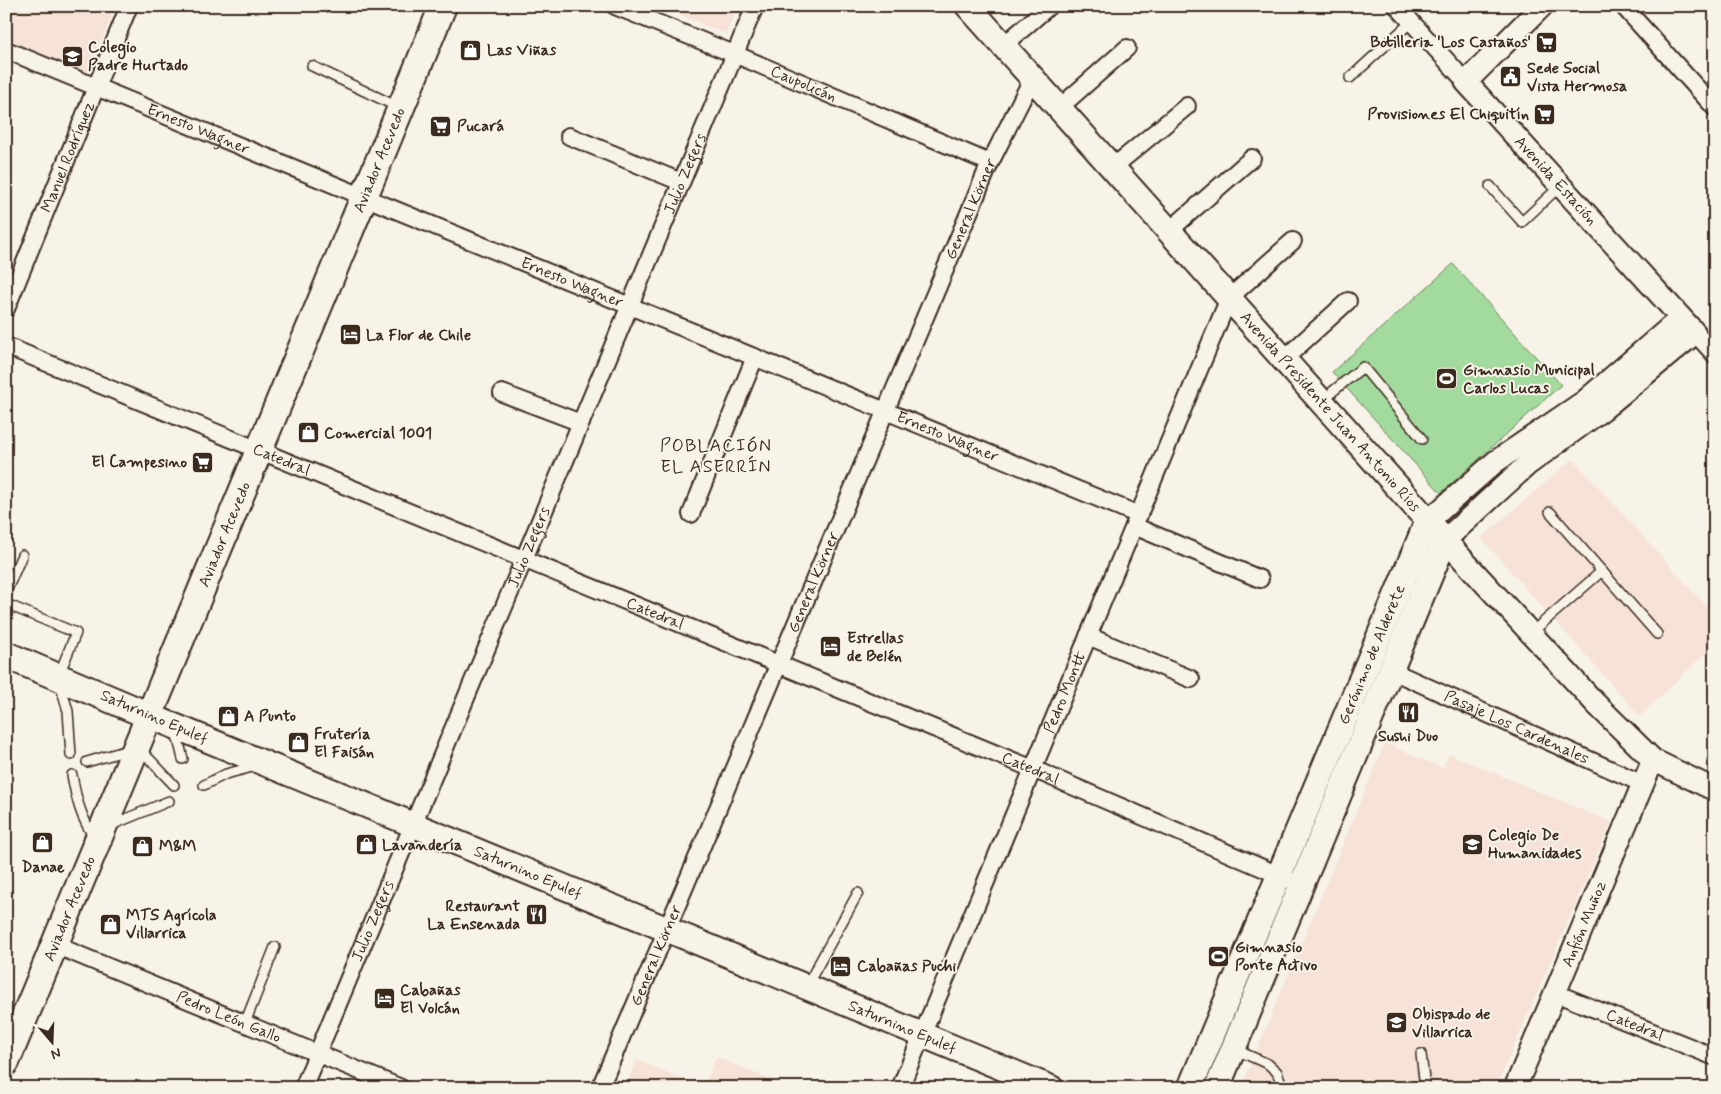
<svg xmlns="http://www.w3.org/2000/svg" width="1721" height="1094" font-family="Mynerve,sans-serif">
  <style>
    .built { fill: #f6e2d6 }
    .green { fill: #a3da9e; stroke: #6f825e }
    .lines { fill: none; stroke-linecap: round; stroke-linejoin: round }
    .service-casing { stroke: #3b2a1e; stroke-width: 12 }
    .minor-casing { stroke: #3b2a1e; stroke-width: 20 }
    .tertiary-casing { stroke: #3b2a1e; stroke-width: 25 }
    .secondary-casing { stroke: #3b2a1e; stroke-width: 28 }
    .primary-casing { stroke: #3b2a1e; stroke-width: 30 }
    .service { stroke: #f7f3e8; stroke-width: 9 }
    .minor { stroke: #f7f3e8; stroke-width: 16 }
    .tertiary { stroke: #f7f3e8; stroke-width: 21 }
    .secondary { stroke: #f7f3e8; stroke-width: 24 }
    .primary { stroke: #f7f3e8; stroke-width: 26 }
    .labels { text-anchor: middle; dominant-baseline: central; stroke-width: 4; stroke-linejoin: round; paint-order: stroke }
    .poi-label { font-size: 16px; font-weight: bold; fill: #3b2a1e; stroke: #f7f3e8; text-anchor: start }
    .street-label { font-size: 16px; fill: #3b2a1e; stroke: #f7f3e8 }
    .neighbourhood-label { font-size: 18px; letter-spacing: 1px; fill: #3b2a1e; stroke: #f7f3e8 }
  </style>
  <rect width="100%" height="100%" fill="#f7f3e8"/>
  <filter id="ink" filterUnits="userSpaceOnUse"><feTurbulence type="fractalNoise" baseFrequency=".02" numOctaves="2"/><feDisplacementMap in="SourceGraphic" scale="10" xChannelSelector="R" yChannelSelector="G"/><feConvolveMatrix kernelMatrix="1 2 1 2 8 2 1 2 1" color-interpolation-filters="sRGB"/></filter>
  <g filter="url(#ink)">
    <g class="built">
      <path d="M6,6H116L88,73L6,39Z"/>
      <path d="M657,6H737L726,34Z"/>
      <path d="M1573,459L1715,616V644L1640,716L1481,538Z"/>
      <path d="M1385,743L1443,768L1449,754L1611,822L1496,1088H1241Z"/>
      <path d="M716,1057L771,1080L768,1088H703Z"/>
      <path d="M637,1060L680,1078L703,1088H625Z"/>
    </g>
    <path class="green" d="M1453,264L1561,385L1441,493L1332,372Z"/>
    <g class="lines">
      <defs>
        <g id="service">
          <path d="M312,66L398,107"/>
          <path d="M1350,78L1411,22"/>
          <path d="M1490,186L1522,222L1560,186"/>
          <path d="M1322,400L1363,367L1422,439"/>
          <path d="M1715,439V440"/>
          <path d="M1550,512L1657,634"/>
          <path d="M6,592L22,555"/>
          <path d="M6,604L76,633L58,677L68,711L71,755"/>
          <path d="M1531,633L1602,571"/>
          <path d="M176,731L183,759"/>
          <path d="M87,762L138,747L174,785"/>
          <path d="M72,775C76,798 81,819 95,838"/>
          <path d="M204,785L226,774L256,766"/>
          <path d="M109,826L169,801"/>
          <path d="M806,987L858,893"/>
          <path d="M245,1023L275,947"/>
          <path d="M1234,1049L1268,1064L1277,1072L1283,1088"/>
          <path d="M1421,1054L1425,1088"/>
        </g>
        <g id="minor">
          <path id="s1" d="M615,6L739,56L990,163"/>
          <path d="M1397,6L1466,82"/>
          <path d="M1623,6L1715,108"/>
          <path d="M1003,46L1049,6"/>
          <path id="s2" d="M6,50L1139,515"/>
          <path d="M1059,108L1127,48"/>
          <path d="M569,136L681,182"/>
          <path d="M1112,168L1187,106"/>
          <path d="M1169,231L1252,158"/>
          <path id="s3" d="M6,309L129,6"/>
          <path d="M1695,333L1715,355"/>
          <path id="s4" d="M6,346L1033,769L1288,879"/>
          <path d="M1283,360L1348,301"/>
          <path d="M502,393L581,423"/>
          <path d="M691,514L755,357"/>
          <path d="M1134,526L1260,579"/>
          <path d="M1088,636L1191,679"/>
          <path id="s5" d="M1390,670L1643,784"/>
          <path id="s6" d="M55,945L401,1088"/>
          <path id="s7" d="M1555,993L1715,1057"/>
          <path id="s8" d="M303,1088L755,6"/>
          <path id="s9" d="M600,1088L990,163L1032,79"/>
          <path id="s10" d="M900,1088L1229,298L1293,241"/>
        </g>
        <g id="tertiary">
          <path id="s11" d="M1542,6L1466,82L1695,333L1602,410L1527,465L1445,540L1596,704L1653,760L1715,790"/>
          <path d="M1427,522L1495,462L1585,401L1681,318"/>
          <path id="s12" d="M1515,1088L1653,760"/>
        </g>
        <g id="secondary">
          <path id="s13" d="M968,6L1445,540L1217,1088"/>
          <path id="s14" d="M150,716L1051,1088"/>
          <path id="s15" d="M1190,1088L1427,522"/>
        </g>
        <g id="primary">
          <path d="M6,655L150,716"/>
          <path id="s16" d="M6,1062L443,6"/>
        </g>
      </defs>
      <use href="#service" class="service-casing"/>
      <use href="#minor" class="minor-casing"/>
      <use href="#tertiary" class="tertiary-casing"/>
      <use href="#secondary" class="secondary-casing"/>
      <use href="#primary" class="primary-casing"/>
      <use href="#service" class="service"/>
      <use href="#minor" class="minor"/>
      <use href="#tertiary" class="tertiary"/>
      <use href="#secondary" class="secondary"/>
      <use href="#primary" class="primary"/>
    </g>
  </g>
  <defs>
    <symbol id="supermarket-square" viewBox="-11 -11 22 22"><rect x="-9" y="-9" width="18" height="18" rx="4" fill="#3b2a1e" stroke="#f7f3e8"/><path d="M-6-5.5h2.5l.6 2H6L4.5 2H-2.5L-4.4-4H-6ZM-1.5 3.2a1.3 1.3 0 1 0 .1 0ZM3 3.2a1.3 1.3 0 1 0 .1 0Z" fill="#fff"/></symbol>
    <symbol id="shop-square" viewBox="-11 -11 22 22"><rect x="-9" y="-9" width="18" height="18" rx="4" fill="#3b2a1e" stroke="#f7f3e8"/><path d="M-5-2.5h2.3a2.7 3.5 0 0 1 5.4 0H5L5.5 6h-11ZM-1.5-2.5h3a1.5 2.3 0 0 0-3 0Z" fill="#fff"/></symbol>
    <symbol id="school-square" viewBox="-11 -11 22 22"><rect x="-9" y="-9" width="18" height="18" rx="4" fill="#3b2a1e" stroke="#f7f3e8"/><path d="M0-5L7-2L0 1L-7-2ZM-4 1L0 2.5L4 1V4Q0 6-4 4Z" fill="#fff"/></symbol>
    <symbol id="civic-square" viewBox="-11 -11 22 22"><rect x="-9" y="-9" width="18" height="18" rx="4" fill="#3b2a1e" stroke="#f7f3e8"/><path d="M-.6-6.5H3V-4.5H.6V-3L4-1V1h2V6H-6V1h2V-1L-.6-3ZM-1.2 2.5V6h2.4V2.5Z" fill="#fff"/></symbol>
    <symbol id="hotel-square" viewBox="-11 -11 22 22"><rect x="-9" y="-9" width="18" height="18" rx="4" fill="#3b2a1e" stroke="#f7f3e8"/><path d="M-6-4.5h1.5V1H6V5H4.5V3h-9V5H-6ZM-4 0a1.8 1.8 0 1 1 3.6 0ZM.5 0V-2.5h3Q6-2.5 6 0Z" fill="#fff"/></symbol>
    <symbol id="stadium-square" viewBox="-11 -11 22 22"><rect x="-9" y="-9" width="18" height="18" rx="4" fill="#3b2a1e" stroke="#f7f3e8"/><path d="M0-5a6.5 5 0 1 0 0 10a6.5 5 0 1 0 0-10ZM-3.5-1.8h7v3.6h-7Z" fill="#fff"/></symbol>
    <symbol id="restaurant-square" viewBox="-11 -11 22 22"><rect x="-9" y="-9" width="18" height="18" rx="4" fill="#3b2a1e" stroke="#f7f3e8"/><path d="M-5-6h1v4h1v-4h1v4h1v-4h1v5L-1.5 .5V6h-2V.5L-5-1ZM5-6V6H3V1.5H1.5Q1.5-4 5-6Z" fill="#fff"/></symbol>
  </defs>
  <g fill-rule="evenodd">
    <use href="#supermarket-square" x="1534" y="30" width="25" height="25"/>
    <use href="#shop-square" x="458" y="38" width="25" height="25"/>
    <use href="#school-square" x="60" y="44" width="25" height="25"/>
    <use href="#civic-square" x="1498" y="64" width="25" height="25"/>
    <use href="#supermarket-square" x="1532" y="102" width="25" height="25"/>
    <use href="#supermarket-square" x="428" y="114" width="25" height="25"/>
    <use href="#hotel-square" x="338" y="322" width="25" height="25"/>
    <use href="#stadium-square" x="1434" y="366" width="25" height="25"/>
    <use href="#shop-square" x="296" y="420" width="25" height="25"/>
    <use href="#supermarket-square" x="190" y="450" width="25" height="25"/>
    <use href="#hotel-square" x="818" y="634" width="25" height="25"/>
    <use href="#restaurant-square" x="1396" y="700" width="25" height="25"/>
    <use href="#shop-square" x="216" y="704" width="25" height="25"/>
    <use href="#shop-square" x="286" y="730" width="25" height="25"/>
    <use href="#shop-square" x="30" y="830" width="25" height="25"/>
    <use href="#school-square" x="1460" y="832" width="25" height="25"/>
    <use href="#shop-square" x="354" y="832" width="25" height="25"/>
    <use href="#shop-square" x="130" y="834" width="25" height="25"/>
    <use href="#restaurant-square" x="524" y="902" width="25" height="25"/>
    <use href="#shop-square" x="98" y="912" width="25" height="25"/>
    <use href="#stadium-square" x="1206" y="944" width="25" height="25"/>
    <use href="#hotel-square" x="828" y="954" width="25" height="25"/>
    <use href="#hotel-square" x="372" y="986" width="25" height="25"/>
    <use href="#school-square" x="1384" y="1010" width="25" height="25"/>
  </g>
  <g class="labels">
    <g class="poi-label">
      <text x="1531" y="42" text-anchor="end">Botilleria 'Los Castaños'</text>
      <text x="88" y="47">Colegio<tspan x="88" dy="18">Padre Hurtado</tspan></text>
      <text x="487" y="50">Las Viñas</text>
      <text x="1527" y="68">Sede Social<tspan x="1527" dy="18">Vista Hermosa</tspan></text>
      <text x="1529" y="114" text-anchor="end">Provisiones El Chiquitín</text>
      <text x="457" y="126">Pucará</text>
      <text x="366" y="335">La Flor de Chile</text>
      <text x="1463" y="370">Gimnasio Municipal<tspan x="1463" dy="18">Carlos Lucas</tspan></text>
      <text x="324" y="433">Comercial 1001</text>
      <text x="187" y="462" text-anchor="end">El Campesino</text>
      <text x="847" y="638">Estrellas<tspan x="847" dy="18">de Belén</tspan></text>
      <text x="244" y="716">A Punto</text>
      <text x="314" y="734">Frutería<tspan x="314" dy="18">El Faisán</tspan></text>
      <text x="1408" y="736" text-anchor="middle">Sushi Duo</text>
      <text x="1488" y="835">Colegio De<tspan x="1488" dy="18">Humanidades</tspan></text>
      <text x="382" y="845">Lavandería</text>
      <text x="159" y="846">M&amp;M</text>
      <text x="43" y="867" text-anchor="middle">Danae</text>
      <text x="520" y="906" text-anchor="end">Restaurant<tspan x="520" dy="18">La Ensenada</tspan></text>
      <text x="126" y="915">MTS Agrícola<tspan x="126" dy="18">Villarrica</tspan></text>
      <text x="1235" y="947">Gimnasio<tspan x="1235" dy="18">Ponte Activo</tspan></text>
      <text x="857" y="966">Cabañas Puchi</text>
      <text x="400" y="990">Cabañas<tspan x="400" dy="18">El Volcán</tspan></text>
      <text x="1412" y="1014">Obispado de<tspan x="1412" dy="18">Villarrica</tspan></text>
    </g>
    <g class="street-label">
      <text stroke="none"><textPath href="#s1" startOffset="204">Caupolicán</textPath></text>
      <text stroke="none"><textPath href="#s2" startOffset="208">Ernesto Wagner</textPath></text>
      <text stroke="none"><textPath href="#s3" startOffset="164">Manuel Rodríguez</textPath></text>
      <text stroke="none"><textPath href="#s16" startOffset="976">Aviador Acevedo</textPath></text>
      <text stroke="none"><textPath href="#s8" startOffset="991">Julio Zegers</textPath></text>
      <text stroke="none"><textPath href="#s11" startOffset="241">Avenida Estación</textPath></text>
      <text stroke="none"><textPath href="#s9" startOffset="954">General Körner</textPath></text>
      <text stroke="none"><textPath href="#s2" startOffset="612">Ernesto Wagner</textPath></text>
      <text stroke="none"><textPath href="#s13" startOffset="544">Avenida Presidente Juan Antonio Ríos</textPath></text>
      <text stroke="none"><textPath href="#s2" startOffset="1018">Ernesto Wagner</textPath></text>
      <text stroke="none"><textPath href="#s4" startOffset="298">Catedral</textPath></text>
      <text stroke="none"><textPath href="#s16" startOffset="571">Aviador Acevedo</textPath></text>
      <text stroke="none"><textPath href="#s8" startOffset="586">Julio Zegers</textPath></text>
      <text stroke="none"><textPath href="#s9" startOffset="549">General Körner</textPath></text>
      <text stroke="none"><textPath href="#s4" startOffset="702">Catedral</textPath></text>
      <text stroke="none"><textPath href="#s15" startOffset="470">Gerónimo de Alderete</textPath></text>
      <text stroke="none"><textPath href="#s10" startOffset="429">Pedro Montt</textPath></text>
      <text transform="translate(154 717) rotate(23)">Saturnino Epulef</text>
      <text stroke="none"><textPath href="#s5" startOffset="139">Pasaje Los Cardenales</textPath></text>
      <text stroke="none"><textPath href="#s4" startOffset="1108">Catedral</textPath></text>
      <text stroke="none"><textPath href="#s14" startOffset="409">Saturnino Epulef</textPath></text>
      <text stroke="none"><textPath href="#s16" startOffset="166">Aviador Acevedo</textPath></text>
      <text stroke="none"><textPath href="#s8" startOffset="181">Julio Zegers</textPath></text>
      <text stroke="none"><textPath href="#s12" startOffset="178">Anfión Muñoz</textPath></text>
      <text stroke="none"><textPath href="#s9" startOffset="144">General Körner</textPath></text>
      <text stroke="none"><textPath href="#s6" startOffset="188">Pedro León Gallo</textPath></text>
      <text stroke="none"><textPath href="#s7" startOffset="86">Catedral</textPath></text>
      <text stroke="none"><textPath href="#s14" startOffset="814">Saturnino Epulef</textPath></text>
    </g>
    <g class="neighbourhood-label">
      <text x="716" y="446">POBLACIÓN<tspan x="716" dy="21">EL ASERRÍN</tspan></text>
    </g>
  </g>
  <rect width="1721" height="1094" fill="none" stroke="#f7f3e8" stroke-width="25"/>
  <rect x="12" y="12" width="1696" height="1069" fill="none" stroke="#3b2a1e" stroke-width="2" filter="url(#ink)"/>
  <g transform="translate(52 1042) rotate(161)" stroke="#f7f3e8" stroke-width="4" paint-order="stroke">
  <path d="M0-4L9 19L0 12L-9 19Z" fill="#3b2a1e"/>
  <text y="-8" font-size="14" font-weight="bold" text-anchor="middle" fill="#3b2a1e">N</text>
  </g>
</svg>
